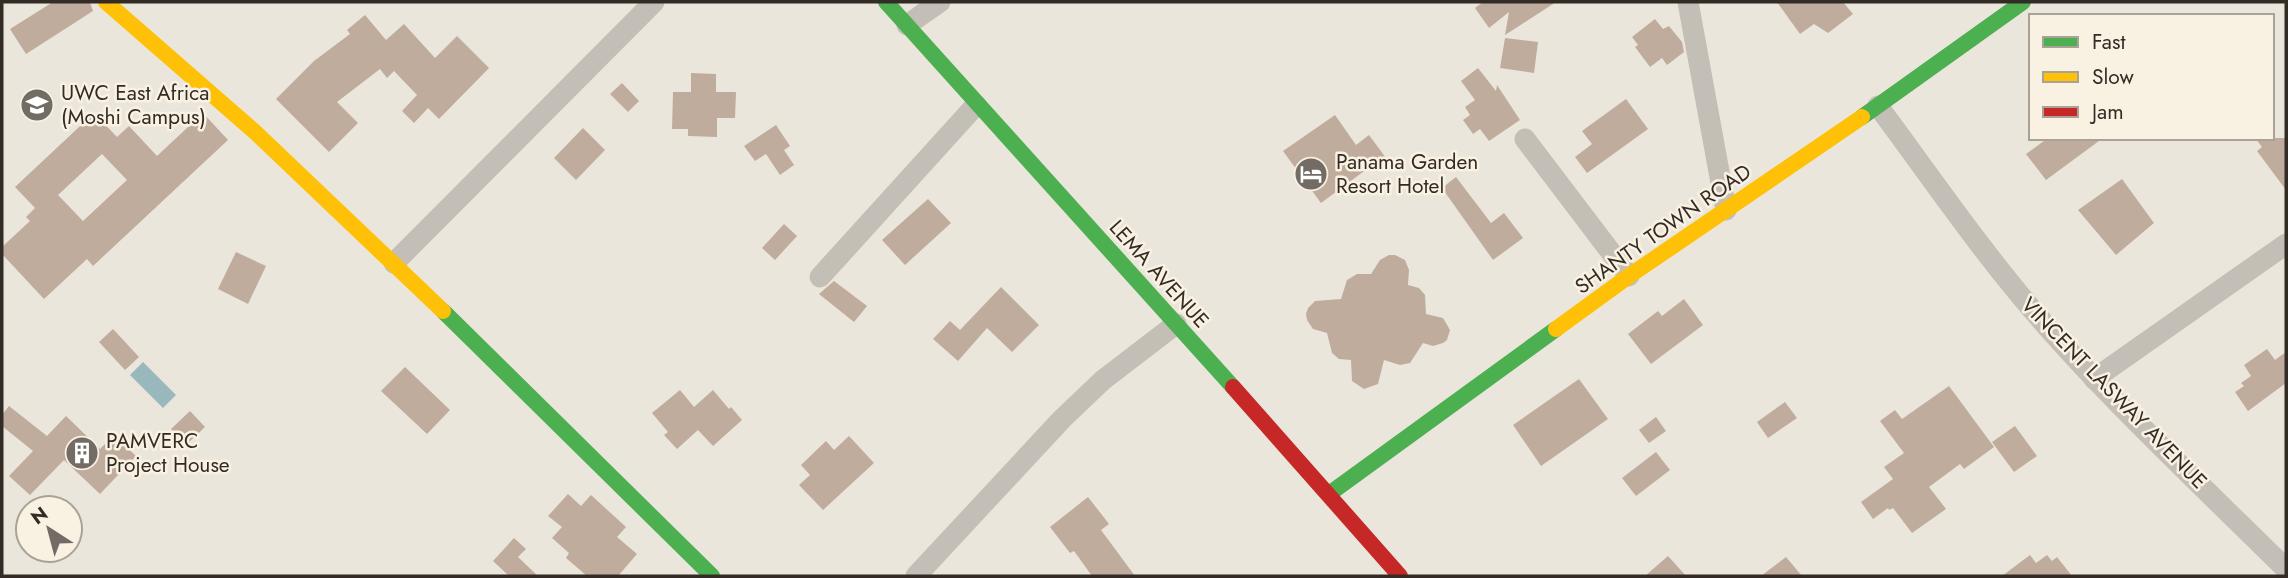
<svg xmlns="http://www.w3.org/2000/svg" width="2288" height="578" font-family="Jost,sans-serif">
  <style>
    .water { fill: #98b8bc }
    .building { fill: #c0ac9d; fill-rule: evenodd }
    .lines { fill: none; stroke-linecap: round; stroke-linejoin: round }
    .street { stroke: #c3beb6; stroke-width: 21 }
    .fast { stroke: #4caf50; stroke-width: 16 }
    .slow { stroke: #ffc107; stroke-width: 16 }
    .jam { stroke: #c62828; stroke-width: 16 }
    .labels { text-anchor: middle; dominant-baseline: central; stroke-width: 5; stroke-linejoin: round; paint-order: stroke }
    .poi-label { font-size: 21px; fill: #332b25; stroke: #f9f1e2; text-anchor: start }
    .street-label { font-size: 21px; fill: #332b25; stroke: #f9f1e2 }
  </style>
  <rect width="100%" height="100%" fill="#ebe6dc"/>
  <path class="water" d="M143,362L176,395L163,408L130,375Z"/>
  <g class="building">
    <path d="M53,2H90L93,11L26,54L10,29Z"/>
    <path d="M1483,2H1556L1505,35L1509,12L1489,28L1475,8Z"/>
    <path d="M1777,2H1843L1853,14L1828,33L1814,24L1800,34Z"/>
    <path d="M365,15L386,40L404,24L435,58L457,36L489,68L439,119L428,108L414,123L402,111L417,95L394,71L387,78L380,69L337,102L358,123L329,152L276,99L314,61L350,34L347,30Z"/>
    <path d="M1655,19L1663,29L1669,26L1682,42L1684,52L1667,65L1662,58L1650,67L1635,47L1638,45L1632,37Z"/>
    <path d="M1505,38L1538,42L1534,73L1500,68Z"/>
    <path d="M1478,68L1496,91L1497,85L1520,120L1489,141L1480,129L1473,134L1463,120L1470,115L1465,107L1475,100L1461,81Z"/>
    <path d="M691,73L716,74V92H736L735,118H717V137L688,136V129H672L673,92H691Z"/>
    <path d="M622,83L639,101L628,112L610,94Z"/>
    <path d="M1626,99L1648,129L1587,173L1575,157L1592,144L1582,131Z"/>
    <path d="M94,113L117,137L129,126L157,156L203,113L228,140L93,266L87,259L44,299L2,254V247L30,221L26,217L35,208L15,187ZM102,154L127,180L83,221L58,195Z"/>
    <path d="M1335,115L1356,145L1369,135L1389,162L1376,172L1371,166L1321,203L1283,151Z"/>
    <path d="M776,125L790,146L784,150L794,165L780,175L766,154L755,161L744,146Z"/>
    <path d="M583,128L605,150L576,180L554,158Z"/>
    <path d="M2048,138H2103L2046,180L2026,154Z"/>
    <path d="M2255,138H2286V190L2257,151L2262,147Z"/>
    <path d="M1456,177L1491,223L1504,213L1523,238L1493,260L1442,188Z"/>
    <path d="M2122,179L2154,223L2116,255L2078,210Z"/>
    <path d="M928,199L951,223L905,265L882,240Z"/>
    <path d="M784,224L797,236L775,260L762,248Z"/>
    <path d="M236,252L266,266L248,304L218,289Z"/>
    <path d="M1389,255H1395L1405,260L1409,270L1408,285L1419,288L1425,295L1426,314L1443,318L1450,330L1447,340L1443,343L1433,346L1423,343L1410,363L1400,365L1384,360L1378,384L1364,389L1352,381L1351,360L1339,359L1332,353L1327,333L1313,329L1307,320L1306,314L1308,308L1315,301L1341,299L1347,280L1357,274H1371L1380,260Z"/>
    <path d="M834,281L867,306L854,322L819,294Z"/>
    <path d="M1001,287L1039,325L1012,352L987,328L958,361L933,339L950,321L960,330Z"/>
    <path d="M1684,299L1703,325L1651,364L1628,334L1658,311L1662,316Z"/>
    <path d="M113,329L139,357L125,370L99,342Z"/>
    <path d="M2267,349L2275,360L2286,352V383L2248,411L2235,392L2244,386L2241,383L2251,376L2244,365Z"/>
    <path d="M405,367L450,410L427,434L381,391Z"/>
    <path d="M1579,379L1608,419L1541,466L1513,425Z"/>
    <path d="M1949,386L1994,447L1964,469L1960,464L1929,487L1946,509L1912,533L1893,508L1889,510L1888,508L1873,519L1861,502L1893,479L1884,467L1904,453L1880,421L1895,410L1902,419Z"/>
    <path d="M680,390L694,407L713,390L729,409L731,407L742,420L713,446L698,430L677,449L664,435L668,432L652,413Z"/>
    <path d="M1785,402L1797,418L1768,438L1757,422Z"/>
    <path d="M9,406L47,436L66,416L100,449L114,435L136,456L100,494L64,460L30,495L9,476L33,451L2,426V415Z"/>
    <path d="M190,411L205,427L186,445L171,429Z"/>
    <path d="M1656,417L1666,431L1649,443L1639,430Z"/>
    <path d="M2015,426L2037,456L2014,472L1992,442Z"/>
    <path d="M849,436L874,463L823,510L799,485L810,475L801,465L826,441L834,450Z"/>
    <path d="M1656,452L1670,470L1636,496L1622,478Z"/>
    <path d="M568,494L581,506L591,495L626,527L617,537L637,554L618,576H587L566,558L569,553L552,538L562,527L548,516Z"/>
    <path d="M1088,497L1109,524L1101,530L1135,576H1092L1074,551L1070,553L1050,527Z"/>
    <path d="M514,538L526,549L518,557L538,576H509L493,561Z"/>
    <path d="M2030,555L2036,563L2047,555L2052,561L2057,557L2072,576H2002Z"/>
    <path d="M1668,556L1686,576H1645Z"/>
    <path d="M1786,557L1802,576H1761Z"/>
  </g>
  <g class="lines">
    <g class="street">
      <path d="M1688,2L1726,210"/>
      <path d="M907,25L940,2"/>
      <path d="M1878,106C1930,176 1979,248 2036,314C2114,404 2201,485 2286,569"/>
      <path d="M1525,139L1629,276"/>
      <path d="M394,263L654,2"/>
      <path d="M820,277L976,105"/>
      <path d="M2094,379L2286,244"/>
      <path d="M916,576L1062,419L1103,380L1176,324"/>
    </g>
    <g class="fast">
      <path d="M886,2L1233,387"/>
      <path d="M1862,117L2023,2"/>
      <path d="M443,311L712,576"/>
      <path d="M1329,494L1556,329"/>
    </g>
    <g class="slow">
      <path d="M106,2L255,132L443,311"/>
      <path d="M1556,329L1629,276L1862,117"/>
    </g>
    <path class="jam" d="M1233,387L1400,576"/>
  </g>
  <defs>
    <symbol id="school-disc" viewBox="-11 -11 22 22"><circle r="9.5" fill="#736c65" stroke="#f9f1e2"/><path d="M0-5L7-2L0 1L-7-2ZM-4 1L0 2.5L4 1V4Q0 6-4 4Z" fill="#fff"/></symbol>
    <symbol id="hotel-disc" viewBox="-11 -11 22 22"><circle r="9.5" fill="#736c65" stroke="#f9f1e2"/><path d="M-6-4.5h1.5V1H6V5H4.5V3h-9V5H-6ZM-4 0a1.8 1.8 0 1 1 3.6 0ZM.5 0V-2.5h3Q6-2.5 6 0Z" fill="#fff"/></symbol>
    <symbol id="building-disc" viewBox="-11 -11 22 22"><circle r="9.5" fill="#736c65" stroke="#f9f1e2"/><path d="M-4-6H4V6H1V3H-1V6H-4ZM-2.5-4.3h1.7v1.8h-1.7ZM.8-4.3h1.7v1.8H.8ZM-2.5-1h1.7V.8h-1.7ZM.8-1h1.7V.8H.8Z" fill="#fff"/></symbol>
  </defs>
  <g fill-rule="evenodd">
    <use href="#school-disc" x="18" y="86" width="38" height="38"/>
    <use href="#hotel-disc" x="1292" y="155" width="38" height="38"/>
    <use href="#building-disc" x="63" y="434" width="38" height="38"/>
  </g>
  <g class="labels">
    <g class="poi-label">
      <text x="61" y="93">UWC East Africa<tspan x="61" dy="24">(Moshi Campus)</tspan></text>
      <text x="1336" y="162">Panama Garden<tspan x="1336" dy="24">Resort Hotel</tspan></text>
      <text x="106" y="441">PAMVERC<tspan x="106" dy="24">Project House</tspan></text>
    </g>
    <g class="street-label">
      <text transform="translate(1663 229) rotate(-35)">SHANTY TOWN ROAD</text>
      <text transform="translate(1159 274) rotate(48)">LEMA AVENUE</text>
      <text transform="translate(2114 393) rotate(46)">VINCENT LASWAY AVENUE</text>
    </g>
  </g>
  <rect width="2288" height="578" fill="none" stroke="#332b25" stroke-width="7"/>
  <rect x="2029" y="14" width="245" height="126" fill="#f9f1e2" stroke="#aaa296" stroke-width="2"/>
  <rect x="2043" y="37" width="35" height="10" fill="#4caf50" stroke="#aaa296" stroke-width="2"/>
  <text x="2092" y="49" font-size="21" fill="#332b25">Fast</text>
  <rect x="2043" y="72" width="35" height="10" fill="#ffc107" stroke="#aaa296" stroke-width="2"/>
  <text x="2092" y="84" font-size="21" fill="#332b25">Slow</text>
  <rect x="2043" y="107" width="35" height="10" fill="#c62828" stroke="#aaa296" stroke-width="2"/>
  <text x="2092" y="119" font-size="21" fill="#332b25">Jam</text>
  <g transform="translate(49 529) rotate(324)"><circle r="33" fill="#f9f1e2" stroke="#aaa296" stroke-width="2"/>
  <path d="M0-5L12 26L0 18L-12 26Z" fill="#736c65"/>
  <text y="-10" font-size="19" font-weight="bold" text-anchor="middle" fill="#332b25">N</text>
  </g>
</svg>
